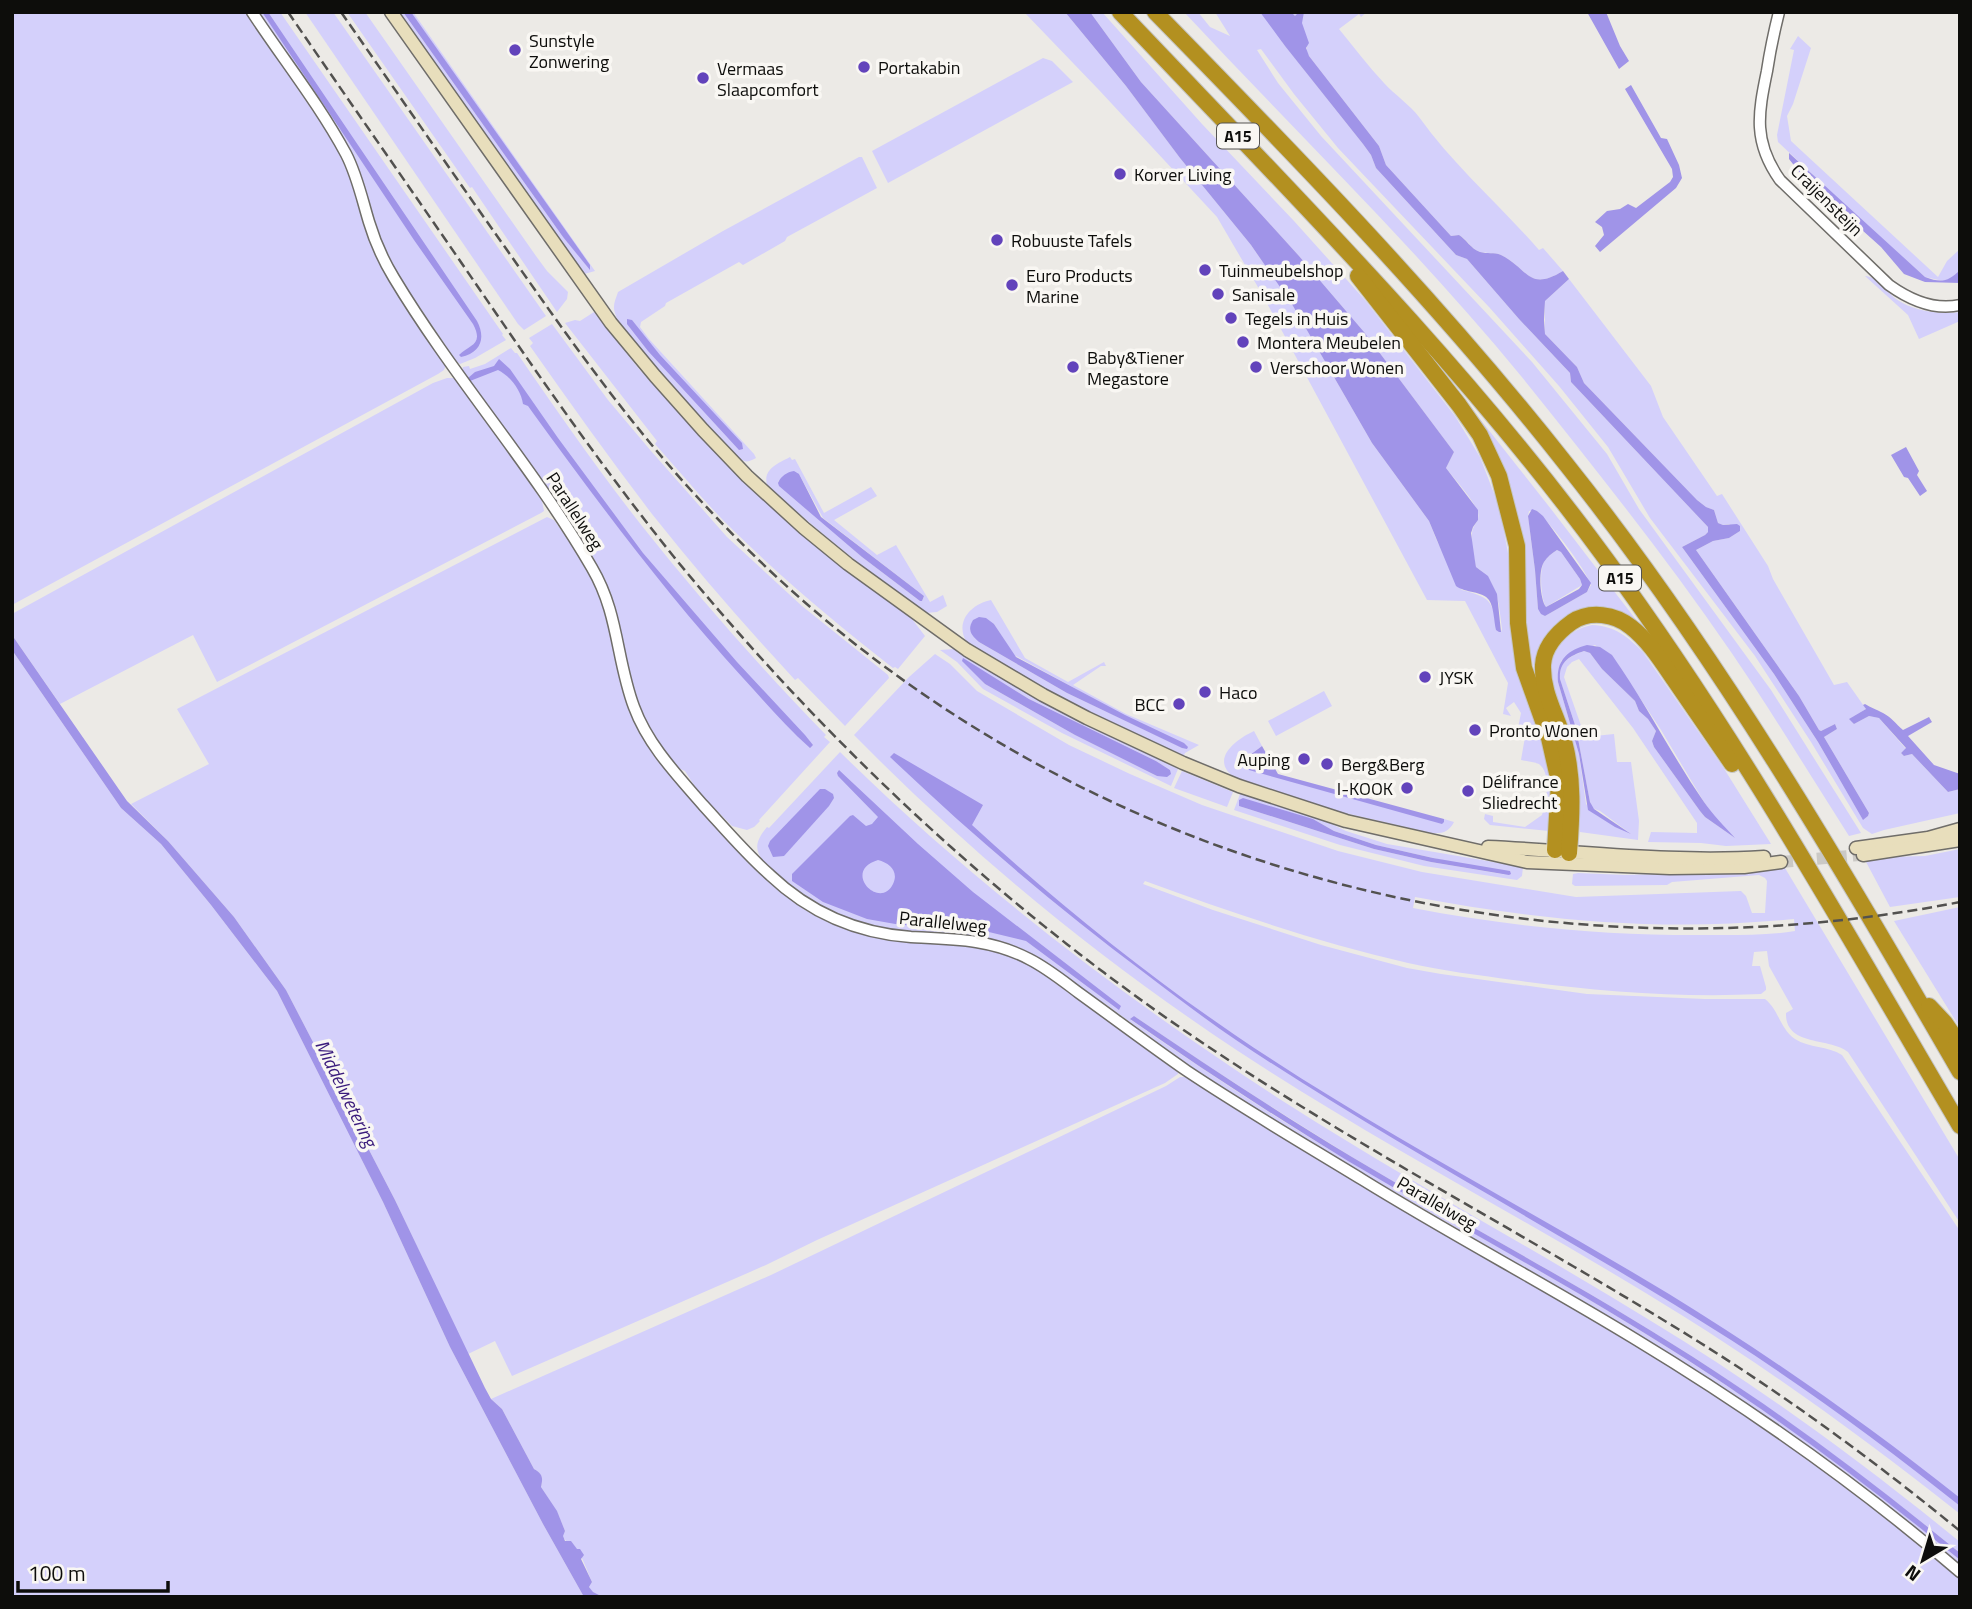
<svg xmlns="http://www.w3.org/2000/svg" width="1972" height="1609" font-family="'Titillium Web',sans-serif">
  <style>
    .green { fill: #d4d0fb; fill-rule: evenodd }
    .water { fill: #a094e8; fill-rule: evenodd }
    .lines { fill: none; stroke-linecap: round; stroke-linejoin: round }
    .secondary-tunnel { stroke: #cbc9c5; stroke-width: 12; stroke-dasharray: 12 6; stroke-linecap: butt }
    .tertiary-casing { stroke: #6f6d69; stroke-width: 13 }
    .secondary-casing { stroke: #6f6d69; stroke-width: 15 }
    .motorway-casing { stroke: #c5c5c4; stroke-width: 18 }
    .tertiary { stroke: #fff; stroke-width: 10 }
    .secondary { stroke: #e8debc; stroke-width: 12 }
    .motorway { stroke: #b39020; stroke-width: 16 }
    .rail { stroke: #52514f; stroke-width: 2.5; stroke-dasharray: 10 5; stroke-linecap: butt }
    .poi-dot { fill: #6243bb; stroke: #f9f7f3; stroke-width: 2.5 }
    .labels { text-anchor: middle; dominant-baseline: central; stroke-width: 7; stroke-linejoin: round; paint-order: stroke }
    .shield { fill: #f9f7f3; stroke: #545351; stroke-width: 2 }
    .shield-label { font-size: 16px; font-weight: bold; fill: #0d0d0b }
    .poi-label { font-size: 18px; fill: #0d0d0b; stroke: #f9f7f3; text-anchor: start }
    .street-label { font-size: 18px; fill: #0d0d0b; stroke: #f9f7f3 }
    .water-label { font-size: 19px; font-style: italic; fill: #3a1b7c; stroke: #f9f7f3 }
  </style>
  <rect width="100%" height="100%" fill="#eceae6"/>
  <g class="green">
    <path d="M12,12H246L333,141L348,171L375,255L446,365L444,370L438,374L12,605Z"/>
    <path d="M257,12H280L503,334L502,335L506,340L475,358L460,364L456,361L398,275L377,231L365,191Z"/>
    <path d="M305,12H333L546,316L524,330L518,324Z"/>
    <path d="M347,12H365L536,256L547,271L568,292L567,299L557,312L472,187L470,188Z"/>
    <path d="M398,12H403L563,237L591,268L411,12H413L595,271L584,274Z"/>
    <path d="M1024,12H1065L1126,86L1180,158L1251,245L1293,306L1372,443L1429,521L1437,541L1462,590C1495,599 1490,601 1499,632H1501L1502,629C1499,605 1498,581 1476,567C1474,557 1471,544 1472,534C1472,525 1480,522 1478,513C1477,504 1453,477 1446,468L1454,452L1364,332L1299,256L1141,82L1090,12H1102L1202,124L1294,221L1365,300L1455,416L1480,457L1500,509L1509,559L1512,622L1548,765L1551,784L1549,831L1490,825L1484,819L1485,814L1493,816V822L1525,827L1542,815C1546,802 1552,774 1539,764C1534,762 1526,761 1521,760L1526,731L1518,728L1521,713L1514,702L1506,708L1511,716L1503,714L1508,683L1465,601L1427,600L1262,294L1217,217L1099,90Z"/>
    <path d="M1184,12H1198L1210,27L1230,36L1215,12H1367L1361,17L1359,14L1339,29C1354,47 1368,66 1384,83C1395,95 1410,105 1419,117C1454,166 1500,205 1539,250L1543,248L1563,271C1528,292 1529,269 1501,255C1494,252 1487,254 1480,252C1471,249 1467,239 1459,235L1451,236L1386,165L1379,146L1309,56L1306,52L1307,46L1282,42L1363,144L1371,155L1376,168L1456,255L1467,259L1519,319L1570,373L1571,382L1708,527V532L1705,535L1682,547L1774,674L1818,742L1862,818L1864,819L1868,816L1869,813L1824,737L1837,729L1835,724L1821,731L1819,730L1799,696L1696,550L1713,541L1729,538L1740,531L1729,524L1723,525L1718,523L1714,510L1706,507L1697,500L1584,383L1577,367L1545,334V301L1569,279L1651,386L1663,417L1717,496L1722,494L1768,566L1773,579L1834,685L1847,682L1866,709L1850,719L1854,724L1869,716L1879,718L1906,749L1901,753L1904,756L1912,754L1948,792L1960,789V813L1884,830L1872,834L1863,828L1811,742L1755,656L1650,518L1608,447L1559,386L1489,307L1338,148L1294,94L1261,49L1257,50L1278,83L1321,136L1532,362L1607,454L1639,509L1771,690L1861,833L1849,836C1810,775 1772,712 1731,652C1666,557 1593,466 1521,376C1416,248 1297,133 1184,12Z"/>
    <path d="M1798,36L1811,48L1793,104L1787,116L1791,141L1938,277L1947,261L1960,249V270L1951,279L1943,281L1925,277L1862,221L1778,142L1777,135L1794,50L1790,49Z"/>
    <path d="M1043,58L1052,61L1073,82L888,183L872,151Z"/>
    <path d="M859,157H862L877,188L787,237L785,241L743,265L739,262L666,303L665,306L641,322L640,327L649,339L754,454L756,458C748,462 746,463 738,458C704,421 667,385 636,345C629,335 618,325 615,313C612,305 616,299 618,292L723,231Z"/>
    <path d="M1865,276C1878,277 1886,291 1896,299C1913,311 1939,315 1960,312V321L1919,339L1908,315Z"/>
    <path d="M594,312L639,369L676,410L764,500L834,561L912,619L925,636L898,669L895,667L893,668C838,625 784,580 734,531C706,504 681,473 655,444L657,441L565,323L575,320L580,321Z"/>
    <path d="M552,324L608,400L651,451L727,537L802,606L888,675L889,678L845,726L798,678L795,680C745,626 697,571 652,514C610,459 570,403 530,346L533,343L529,338Z"/>
    <path d="M511,348L515,353H517C557,411 598,470 642,526C700,599 761,668 826,735L824,737L830,742L759,820L760,821L754,827L747,830L732,826L699,793L685,771L678,768L662,749L645,721L635,697L617,613L611,599L462,371L463,367L469,366L470,369L485,364Z"/>
    <path d="M447,378H453L459,381L542,501L544,511L541,513L217,682L193,635L60,704L12,635V614L433,383Z"/>
    <path d="M1457,390L1551,509L1640,625L1571,615L1536,678L1527,636L1523,547ZM1529,511H1537C1551,524 1585,568 1591,585L1587,592L1545,616L1538,609L1535,570L1528,516Z"/>
    <path d="M790,457L792,460L795,459L824,513L871,487L877,496L834,520L877,555L896,545L930,602L943,595L947,606L937,612L925,613C870,573 817,531 767,485C763,469 777,464 790,457ZM799,474L823,518L924,596L922,601H920L862,557L778,481Z"/>
    <path d="M547,517L554,520L577,552L588,569L602,600L637,725L773,884L802,908L819,918L860,934L908,941L953,943L1001,952L1027,963L1179,1071L1178,1074L1165,1083L1114,1106L817,1240L766,1265L512,1376L495,1341L468,1354L395,1200L286,990L234,917L168,841L131,804L209,764L177,709Z"/>
    <path d="M1557,550L1561,552L1580,579L1582,585L1546,607C1541,599 1539,570 1544,562C1547,557 1552,553 1557,550Z"/>
    <path d="M991,600L1025,658L1068,682L1104,662L1106,666H1101L1073,685L1126,714L1199,745L1185,753L1183,757L1106,722L1036,684L967,643C954,622 971,604 991,600ZM973,620L994,624L1014,655L1185,749L1067,693L979,642L970,630Z"/>
    <path d="M1592,625C1615,626 1627,636 1643,652L1723,767L1771,844L1726,846L1701,843L1648,842L1651,832L1697,833V823L1633,728L1579,659L1572,662L1567,667L1564,677L1585,737L1614,734L1617,762H1631L1639,821L1638,840L1580,832C1579,809 1582,786 1577,762C1571,736 1549,693 1550,669C1552,646 1571,629 1592,625ZM1595,645L1617,663L1661,730L1704,802L1721,826L1735,838L1705,817L1700,811L1654,747L1652,741L1656,731L1648,719L1639,711L1635,701L1602,669L1590,653L1584,651C1569,657 1559,661 1560,679L1576,728L1590,802L1592,808L1600,811L1631,834L1596,815L1586,804L1579,754L1558,682L1561,661Z"/>
    <path d="M954,649L1046,704L1178,769L1171,786L1062,733L983,689L957,662L940,650ZM963,659L1029,699L1156,761L1170,770L1157,776L1075,735L985,684Z"/>
    <path d="M12,650L121,808L161,844L211,905L277,991L383,1202L450,1347L543,1524L584,1597H12Z"/>
    <path d="M935,654L950,664L977,691L1069,745L1130,774L1202,805L1338,851L1422,872L1576,897L1741,891L1746,896L1752,913H1765L1767,881L1765,878L1759,875L1672,882L1667,885L1575,886L1572,884L1573,874L1578,873L1625,875L1757,871L1785,868L1960,1160V1223L1848,1052C1830,1037 1785,1047 1786,1013L1793,1009L1769,966L1767,951L1754,952L1752,966H1760L1766,987V990L1761,994C1679,998 1595,991 1513,980C1478,975 1443,971 1408,963C1318,942 1232,913 1145,881L1143,884L1213,910L1321,945L1407,968L1441,974L1587,994L1705,999H1765C1779,1010 1780,1029 1795,1039C1809,1048 1828,1046 1842,1055L1960,1231V1514C1870,1443 1779,1376 1683,1316C1536,1224 1382,1146 1238,1051C1099,959 970,853 854,735L909,677ZM1415,897C1543,921 1665,932 1794,919L1795,931C1764,936 1727,935 1695,935C1600,935 1506,926 1413,908Z"/>
    <path d="M1324,691L1332,706L1276,736L1268,721Z"/>
    <path d="M1254,731L1262,746L1250,755L1245,765L1444,822V819L1454,822C1449,832 1442,834 1431,833L1332,810L1234,777C1209,759 1237,739 1254,731Z"/>
    <path d="M840,752C975,885 1129,1002 1289,1105C1408,1181 1531,1247 1651,1321C1760,1387 1862,1462 1960,1542V1553C1880,1488 1799,1427 1713,1370C1596,1293 1472,1229 1352,1157C1278,1112 1206,1065 1134,1016L1131,1020C1202,1069 1274,1117 1349,1161C1469,1232 1592,1297 1709,1374C1797,1431 1880,1494 1960,1560V1566L1905,1521L1578,1299L1277,1123L1202,1075L1104,1003L1102,1004C1073,983 1043,956 1008,944C975,933 942,934 908,931C850,927 816,909 774,872C757,856 750,847 767,827L769,828Z"/>
    <path d="M1182,771L1233,792L1227,807L1174,788Z"/>
    <path d="M1240,794L1317,817L1346,831L1387,844L1523,867L1522,876L1517,880L1424,866L1340,845L1234,810ZM1239,806L1313,819L1334,831L1376,845L1508,875L1431,862L1374,849Z"/>
    <path d="M1960,849V897L1890,907L1865,860L1890,857L1925,856Z"/>
    <path d="M1960,907V1028L1894,921Z"/>
    <path d="M1180,1077H1188L1314,1157L1592,1318L1686,1376L1825,1471L1946,1566L1960,1578V1597H603L592,1592L589,1587L592,1582C587,1571 583,1557 576,1549C571,1544 566,1542 562,1536L565,1531L557,1512L541,1487C543,1478 542,1474 534,1469L502,1409L491,1399L771,1275L1166,1086Z"/>
  </g>
  <g class="water">
    <path d="M262,12H268L477,321C486,338 481,353 461,357L459,355C470,344 484,345 473,324L414,240Z"/>
    <path d="M403,12H411L576,245L590,265V270L563,237Z"/>
    <path d="M1065,12H1090L1141,82L1299,256L1364,332L1454,452L1446,468L1478,510V520L1473,527L1471,533L1475,561L1476,567L1488,576L1497,594L1501,632H1499L1496,630C1494,622 1494,607 1489,600C1483,591 1465,593 1456,586L1429,521L1372,443L1293,306L1251,245L1180,158L1126,86Z"/>
    <path d="M1260,12H1291L1295,16L1299,12H1304L1302,23L1309,43L1306,48L1309,56L1379,146L1386,165L1451,236L1459,235C1466,239 1471,249 1480,252C1487,254 1494,252 1501,255C1529,269 1528,292 1563,271L1569,279L1545,301L1544,320L1545,334L1577,367L1584,383L1697,500L1706,507L1714,510L1718,523L1723,525L1737,524L1740,526V531L1729,538L1713,541L1696,550L1799,696L1819,730L1821,731L1835,724L1837,729L1824,737L1869,813L1868,816L1863,820L1818,742L1774,674L1682,547L1705,535L1708,532V527L1571,382L1570,373L1519,319L1467,259L1456,255L1376,168L1371,155L1363,144L1285,46Z"/>
    <path d="M1587,12H1606L1620,46L1629,61L1619,69Z"/>
    <path d="M1631,85L1661,138L1667,139L1679,165L1682,178L1676,188L1600,252L1595,246L1604,235L1602,227L1595,222L1607,211L1620,209L1628,204L1636,208L1670,182L1673,177L1672,169L1625,89Z"/>
    <path d="M1789,153L1925,277C1941,283 1948,282 1960,270V283L1925,282L1904,274L1881,247L1804,178L1789,159Z"/>
    <path d="M627,319L632,320L660,355L742,443L743,449L739,450L648,351L627,324Z"/>
    <path d="M499,359L510,369L558,438L643,553L737,662L805,735L813,745L810,748C786,727 765,702 743,678C667,595 600,505 533,413L528,406L523,404C521,390 510,376 498,370L470,381L468,378L475,372L494,366Z"/>
    <path d="M1906,447L1919,471L1917,475L1927,491L1920,496L1908,478L1904,477L1891,455Z"/>
    <path d="M794,471L799,474L821,517L924,596L922,601H920L862,557L779,486L778,483C781,476 787,472 794,471Z"/>
    <path d="M1532,509L1537,511L1543,516L1591,583L1587,592L1545,616L1541,614L1538,609L1535,570L1528,516ZM1557,550L1561,552L1580,579L1582,585L1579,589L1546,607C1540,599 1538,571 1544,562C1547,557 1552,553 1557,550Z"/>
    <path d="M979,617L986,618L994,624L1016,657L1125,715L1184,743L1188,747L1187,749L1182,748L1067,693L979,642C971,635 967,630 973,620Z"/>
    <path d="M12,635L127,801L168,841L234,917L286,990L395,1200L485,1388L491,1399L502,1409L534,1469C543,1474 543,1478 541,1487L557,1511L565,1531L563,1536L565,1541H571L577,1549H580L584,1555L581,1559L592,1582L589,1587L593,1592L603,1597H584L543,1524L450,1347L383,1202L277,991L211,905L161,844L121,808L12,650Z"/>
    <path d="M1587,645L1600,647L1612,655C1645,702 1671,754 1704,802C1713,815 1725,827 1735,838L1705,817L1700,811L1654,747L1652,741L1656,731L1648,719L1639,711L1635,701L1602,669L1590,653L1584,651C1569,656 1559,662 1560,679L1576,728L1590,802L1594,809L1631,834L1615,827L1588,810L1579,754L1558,682C1556,661 1567,650 1587,645Z"/>
    <path d="M963,658L1029,699L1156,761L1170,770L1171,774L1167,777L1157,776L1075,735L985,684L962,661Z"/>
    <path d="M1865,704C1871,708 1876,709 1883,713C1891,717 1896,724 1903,730L1929,717L1932,722L1908,736L1934,765L1960,774V789L1948,792L1912,754L1904,756L1901,753L1906,748L1879,718L1869,716L1854,724L1849,719L1866,709L1863,705Z"/>
    <path d="M1262,746L1278,774L1444,819V822L1442,824L1249,770L1245,765L1250,755Z"/>
    <path d="M894,753L983,805L972,825C1055,901 1143,972 1235,1035C1375,1130 1525,1207 1669,1294C1770,1356 1867,1424 1960,1498V1506C1886,1447 1810,1391 1731,1340C1568,1236 1396,1147 1236,1040C1205,1019 1175,996 1146,974C1055,906 972,835 890,757Z"/>
    <path d="M839,770L918,844L973,892L1121,1006L1119,1010L1026,941L968,927L901,925L867,919L823,902L792,881V874L850,816L853,815L866,826L872,824L878,817L838,776L837,773ZM878,860C890,863 899,872 893,884C880,911 841,871 878,860Z"/>
    <path d="M820,789H825L833,794L834,798L829,806L784,856L773,857L768,846L770,841Z"/>
    <path d="M1243,798L1313,819L1334,831L1376,845L1433,858L1510,871L1511,874L1509,875L1431,862L1374,849L1239,806V800Z"/>
    <path d="M1134,1016C1205,1064 1277,1112 1352,1157C1472,1229 1596,1293 1713,1370C1799,1426 1880,1488 1960,1553V1560C1879,1494 1796,1431 1709,1374C1592,1297 1468,1232 1348,1161C1274,1116 1202,1069 1130,1019Z"/>
  </g>
  <g class="lines">
    <path class="secondary-tunnel" d="M1781,862L1860,855"/>
    <defs>
      <g id="tertiary">
        <path d="M252,12C283,59 319,104 346,154C357,175 362,199 369,222C375,242 383,260 394,278C454,378 533,466 592,568C619,614 616,659 634,707C648,745 677,775 703,805C725,829 746,854 770,875C810,913 856,933 911,937C953,939 991,939 1029,959C1047,968 1063,981 1079,993C1115,1019 1151,1046 1187,1071C1244,1109 1304,1144 1363,1180C1452,1235 1545,1284 1635,1339C1749,1408 1859,1485 1960,1572"/>
        <path d="M1779,12C1774,32 1770,51 1767,71C1758,114 1753,142 1780,180L1889,285C1910,300 1934,311 1960,305"/>
      </g>
      <g id="secondary">
        <path d="M391,12L611,323L655,376L703,430L747,476L804,528L848,564L967,650L1043,695L1087,718L1183,763L1239,786L1346,821L1527,862L1670,868L1744,867L1781,862"/>
        <path d="M1488,847C1580,851 1672,863 1764,857"/>
        <path d="M1856,848L1928,838L1960,829"/>
        <path d="M1863,855L1960,840"/>
      </g>
      <g id="motorway">
        <path d="M1120,12C1288,189 1462,362 1606,559C1738,738 1847,934 1960,1126"/>
        <path d="M1155,12C1298,158 1440,304 1566,464C1717,653 1839,863 1960,1072"/>
        <path d="M1358,276L1459,405L1480,435L1499,476L1517,546L1518,623L1524,668L1549,738L1559,782L1555,850"/>
        <path d="M1569,853C1572,815 1574,778 1564,741C1557,715 1542,693 1543,665C1544,647 1558,632 1572,622C1590,610 1615,614 1631,627C1649,641 1662,662 1675,681C1694,709 1713,736 1732,764"/>
        <path d="M1929,1006L1945,1023L1960,1045"/>
      </g>
    </defs>
    <use href="#tertiary" class="tertiary-casing"/>
    <use href="#secondary" class="secondary-casing"/>
    <use href="#motorway" class="motorway-casing"/>
    <use href="#tertiary" class="tertiary"/>
    <use href="#secondary" class="secondary"/>
    <use href="#motorway" class="motorway"/>
    <g class="rail">
      <path d="M288,12C351,104 415,195 478,287C541,379 604,470 674,557C805,717 955,863 1122,986C1304,1121 1507,1222 1699,1342C1790,1399 1877,1463 1960,1531"/>
      <path d="M341,12C396,91 451,171 507,250C572,343 637,435 716,517C1035,854 1508,991 1960,902"/>
    </g>
  </g>
  <g class="poi-dot">
    <circle cx="515" cy="50" r="7"/>
    <circle cx="864" cy="67" r="7"/>
    <circle cx="703" cy="78" r="7"/>
    <circle cx="1120" cy="174" r="7"/>
    <circle cx="997" cy="240" r="7"/>
    <circle cx="1205" cy="270" r="7"/>
    <circle cx="1012" cy="285" r="7"/>
    <circle cx="1218" cy="294" r="7"/>
    <circle cx="1231" cy="318" r="7"/>
    <circle cx="1243" cy="342" r="7"/>
    <circle cx="1073" cy="367" r="7"/>
    <circle cx="1256" cy="367" r="7"/>
    <circle cx="1425" cy="677" r="7"/>
    <circle cx="1205" cy="692" r="7"/>
    <circle cx="1179" cy="704" r="7"/>
    <circle cx="1475" cy="730" r="7"/>
    <circle cx="1304" cy="759" r="7"/>
    <circle cx="1327" cy="764" r="7"/>
    <circle cx="1407" cy="788" r="7"/>
    <circle cx="1468" cy="791" r="7"/>
  </g>
  <g class="labels">
    <g class="shield">
      <rect x="1217" y="123.5" width="42" height="25" rx="5"/>
      <rect x="1599" y="565.5" width="42" height="25" rx="5"/>
    </g>
    <g class="shield-label">
      <text x="1238" y="136">A15</text>
      <text x="1620" y="578">A15</text>
    </g>
    <g class="poi-label">
      <text x="529" y="40">Sunstyle<tspan x="529" dy="21">Zonwering</tspan></text>
      <text x="878" y="67">Portakabin</text>
      <text x="717" y="68">Vermaas<tspan x="717" dy="21">Slaapcomfort</tspan></text>
      <text x="1134" y="174">Korver Living</text>
      <text x="1011" y="240">Robuuste Tafels</text>
      <text x="1219" y="270">Tuinmeubelshop</text>
      <text x="1026" y="275">Euro Products<tspan x="1026" dy="21">Marine</tspan></text>
      <text x="1232" y="294">Sanisale</text>
      <text x="1245" y="318">Tegels in Huis</text>
      <text x="1257" y="342">Montera Meubelen</text>
      <text x="1087" y="357">Baby&amp;Tiener<tspan x="1087" dy="21">Megastore</tspan></text>
      <text x="1270" y="367">Verschoor Wonen</text>
      <text x="1439" y="677">JYSK</text>
      <text x="1219" y="692">Haco</text>
      <text x="1165" y="704" text-anchor="end">BCC</text>
      <text x="1489" y="730">Pronto Wonen</text>
      <text x="1290" y="759" text-anchor="end">Auping</text>
      <text x="1341" y="764">Berg&amp;Berg</text>
      <text x="1482" y="781">Délifrance<tspan x="1482" dy="21">Sliedrecht</tspan></text>
      <text x="1393" y="788" text-anchor="end">I-KOOK</text>
    </g>
    <g class="street-label">
      <text transform="translate(1827 200) rotate(45)">Craijensteijn</text>
      <text transform="translate(575 511) rotate(57)">Parallelweg</text>
      <text transform="translate(943 922) rotate(6)">Parallelweg</text>
      <text transform="translate(1437 1203) rotate(30)">Parallelweg</text>
    </g>
    <g class="water-label">
      <text transform="translate(347 1093) rotate(64)">Middelwetering</text>
    </g>
  </g>
  <rect width="1972" height="1609" fill="none" stroke="#0d0d0b" stroke-width="28"/>
  <g transform="translate(1923 1560) rotate(218)" stroke="#f9f7f3" stroke-width="5" paint-order="stroke">
  <path d="M0-5L12 26L0 18L-12 26Z" fill="#0d0d0b"/>
  <text y="-10" font-size="19" font-weight="bold" text-anchor="middle" fill="#0d0d0b">N</text>
  </g>
  <path d="M18 1581v10h150v-10" fill="none" stroke="#0d0d0b" stroke-width="3.5"/>
  <text x="28" y="1581" font-size="21" fill="#0d0d0b" stroke="#f9f7f3" stroke-width="5" paint-order="stroke">100 m</text>
</svg>
